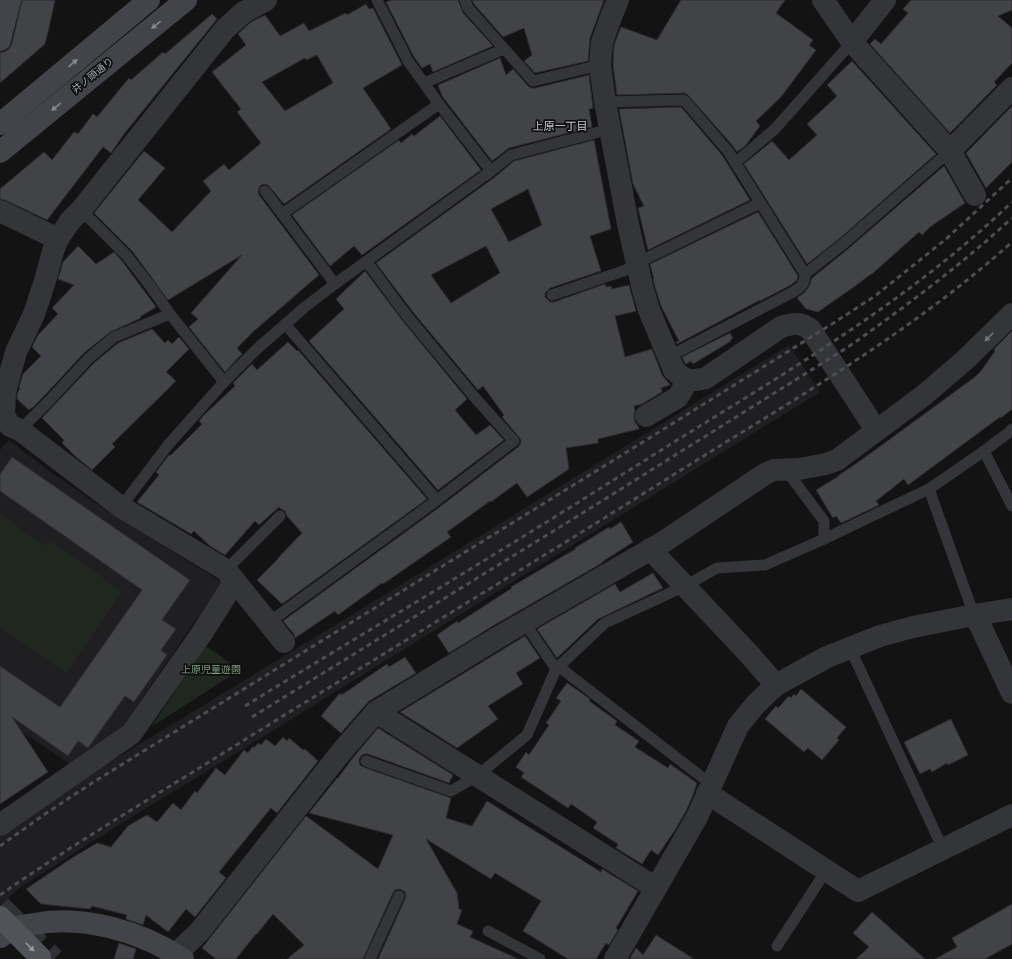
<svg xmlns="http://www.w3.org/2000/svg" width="1012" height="959" font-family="Overpass,'Noto Sans JP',sans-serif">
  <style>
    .built { fill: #1f1f21 }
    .green { fill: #1f271f }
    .building { fill: #424347; stroke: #2d2d30; fill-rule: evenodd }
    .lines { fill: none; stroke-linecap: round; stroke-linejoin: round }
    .highway-tunnel { stroke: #303134; stroke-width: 22; stroke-dasharray: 22 11; stroke-linecap: butt }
    .lane { stroke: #343539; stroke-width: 11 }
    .street { stroke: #343539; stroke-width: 22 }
    .secondary { stroke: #424449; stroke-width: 22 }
    .rail { stroke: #4b4d52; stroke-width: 3; stroke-dasharray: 5 4; stroke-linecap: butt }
    .primary-bridge { stroke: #505358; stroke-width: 22 }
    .oneway { fill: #82878f }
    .oneway2 { fill: #72767d }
    .oneway3 { fill: #9499a2 }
    .labels { text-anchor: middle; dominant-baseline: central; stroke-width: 3.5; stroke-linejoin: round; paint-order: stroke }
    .street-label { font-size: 10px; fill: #a5abb4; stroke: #0e0e0f }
    .park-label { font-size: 10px; fill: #7e9e7d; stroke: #0e0e0f }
    .neighbourhood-label { font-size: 11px; fill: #c6cad0; stroke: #0e0e0f }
  </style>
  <rect width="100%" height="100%" fill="#131314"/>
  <g class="built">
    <path d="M789,345L820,392L206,772L122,823L21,887L0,905V835L89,775L389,592Z"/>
    <path d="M9,440L48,470L113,515L222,582L123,726L71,765L0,717V450Z"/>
  </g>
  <g class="green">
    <path d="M0,514L46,546L50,541L122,591L66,673L0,628Z"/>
    <path d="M206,646L230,663L237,672L151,727Z"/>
  </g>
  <g class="building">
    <path d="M22,0H55L49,28L45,44L0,83V52H4L9,49L12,43Z"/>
    <path d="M392,0H458L463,13L493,46L433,72L430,64L422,68L414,57L386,2Z"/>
    <path d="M472,0H604L590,38L588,61L535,73L524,61L532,55L524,28L503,37L474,4Z"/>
    <path d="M681,0H785L776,13L813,40L809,45L816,50L781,97L756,121L760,126L746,145L737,152L733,146L687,94L684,93L617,95L613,65L614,45L621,27L657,40Z"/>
    <path d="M911,0H1012V10L998,16L1012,28V63L994,82L997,85L950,133L870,44L875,39L881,44L908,13L903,9Z"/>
    <path d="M366,4L369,9L373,8L402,65L363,88L391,129L284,204L268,185L264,184L261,185L259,188L258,191L259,195L319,275L254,331L237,348L242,354L225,372L189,327L198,319L191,313L242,255L168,300L133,252L94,213L144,151L165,168L138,200L172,232L211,191L203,181L224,164L229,170L261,143L237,112L241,109L212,72L246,45L238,34L251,22L265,15L280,36L304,23L309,31L346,13L347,15ZM317,55L333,83L285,111L262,82L305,58L306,60Z"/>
    <path d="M212,14L217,19L124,134L111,153L103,147L47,220L5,200L0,199V189L44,152L52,160L74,132L78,134L93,114L97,117L129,78L131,80L163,52L165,54Z"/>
    <path d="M500,58L506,75L513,69L528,86L531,88H535L589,75L593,108L589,109L592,127L509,148L492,161L442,96L438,85Z"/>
    <path d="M852,61L936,154L839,239L807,264L744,164L772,141L789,160L817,135L807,124L837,96L827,85Z"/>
    <path d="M1012,106V162L986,188L966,153Z"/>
    <path d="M681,107L722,155L750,200L648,250L638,208L644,206L633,184L619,109Z"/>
    <path d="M440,116L481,170L362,255L354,246L330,266L292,215L399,140L401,143L412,134L414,136Z"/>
    <path d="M594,140L611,229L590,236L601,271L550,288L545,293V297L550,302H554L605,284L606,287L611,286L612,289L629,285L636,311L615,316L625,357L652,349L662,375L668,382L670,385L661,388L662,392L642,404L634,406L635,410L634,417L635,422L638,426L639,429L598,439V443L566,448L569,469L527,497L517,483L491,502L490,501L447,532L451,537L422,557L383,584L382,583L338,615L335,611L295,638L294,634L283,621L437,509L518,447L521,443V440L519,437L502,417L504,415L483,386L478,390L413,312L376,263L495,177L514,161ZM528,189L542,225L509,242L491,209ZM486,246L500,273L451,303L431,275Z"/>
    <path d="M944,166L965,203L930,227L922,235L919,232L872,274H871L858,284L818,312L806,309L797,298L804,293L808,288L810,284L812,278L848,249Z"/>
    <path d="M758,212L798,276L797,280L791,285L760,301V300L677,344L676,342L679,341L661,306L655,287L653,279H654L650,264Z"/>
    <path d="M78,246L96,264L114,252L122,261L156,307L140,317L141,318L110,332L84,353L44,396L32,408H31L29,410L17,399V394L20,388L19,387L23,374L41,356L32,347L38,335L58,314L52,308L74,285L58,279L63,262Z"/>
    <path d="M365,271L402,320L467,399L455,410L476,435L490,425L504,440L438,490L309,341L344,309L336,299Z"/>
    <path d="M152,329L165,343L168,340L172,344L179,337L189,349L166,372L176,381L112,444L115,447L92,470L75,456L62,443L64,440L42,418L94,363L118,343Z"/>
    <path d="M1012,331V409L1001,418L1000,417L908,485L904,479L876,501L879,505L875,507L841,523L836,516L833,518L816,490L839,476V475L860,461L975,377L981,371L995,351L994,349Z"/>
    <path d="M730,333L733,338L730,340L731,341L693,364L691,361L686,364L685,363L682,357Z"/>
    <path d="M288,342L297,351L298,350L427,499L282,604L257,580L278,559V558L302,533L287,516L285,511L281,509L279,507L259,525L255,521L225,555L210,546L194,531L191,534L137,502L159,475L156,472L169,455L170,456L202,424L199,421L204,415L235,386L233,383L252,364L257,370Z"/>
    <path d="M12,457L190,580L162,620L176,629L161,650L167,655L134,702L125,696L88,748L78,741L68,756L12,717L48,772L0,804V666L60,707L142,590L0,491V474Z"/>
    <path d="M621,522L633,542L602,562V563L491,627L449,653L437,635L457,621L458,623L512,588L511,587L565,555L576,549L575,548L609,527L610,529Z"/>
    <path d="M653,573L663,588L598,619L557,658L537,629L615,584L620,592Z"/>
    <path d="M525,636L540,658L516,673L523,684L488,706L498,719L457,748L400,712Z"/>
    <path d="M405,657L416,673L369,701L341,733L321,716L339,694H343L387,664L389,667Z"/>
    <path d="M567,683L590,699L589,701L617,721L615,725L639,741L635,747L668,768L670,764L697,783L693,795L686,811L675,830L658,855L651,850L642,864L616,848L618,844L593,828L597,822L571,804L568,808L521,777L524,773L516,767L526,752L529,755L549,725L546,723L561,701L556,698Z"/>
    <path d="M801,689L846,727L837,738L839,740L822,760L808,748L804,752L765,719L776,706L778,708L789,696L791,698L794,694L796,696Z"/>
    <path d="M951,719L968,755L948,765L947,763L932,772L930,769L920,774L904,742Z"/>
    <path d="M378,728L453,775L449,783L368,754H364L362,755L359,759V763L361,766L363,767L451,798L446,818L472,826L487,801L601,872L602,869L638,891L616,928L618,930L609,945L606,943L596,959H568L523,931L541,901L495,873L491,879L426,839L457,893L459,909L462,910L457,924L473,931L470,937L518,959H378L405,899L406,896L405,892L402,890L399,889L395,890L393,893L363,959H287L304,945L273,914L257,934H256L236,959H216L202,948L306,816L378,869L393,835L309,813L337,778H338L352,759Z"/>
    <path d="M283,737L287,741L289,738L303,750L305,749L318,761L277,813L271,808L219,872L226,878L195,917L186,909L168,932L146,915L143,925L126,919L127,915L92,906L90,909L41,904L26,889L72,858L97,843L111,847L128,826L147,815L157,822L173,803L181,810L195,791L197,793L216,768L225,775L244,750L248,753L253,746L254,748L258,743L261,745L266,739L275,746Z"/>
    <path d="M1012,904V944L985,959H935L957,947L952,938Z"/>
    <path d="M872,912L925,959H856L869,947L853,933Z"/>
    <path d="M656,935L694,959H632L630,958L636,948L643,955Z"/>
    <path d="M119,943L136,949L133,959H114Z"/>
  </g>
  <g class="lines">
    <path class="highway-tunnel" d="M0,906L54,959"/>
    <g class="lane">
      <path d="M377,0L408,61L439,104L491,171"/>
      <path d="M465,0L468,8L533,81L600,65"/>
      <path d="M424,83L504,49"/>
      <path d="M605,102L684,100L728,151L805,274"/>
      <path d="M735,163L775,129L852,42"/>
      <path d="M265,191L335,284"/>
      <path d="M81,210L127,256L151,287L170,314L224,382"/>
      <path d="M282,214L439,104"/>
      <path d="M552,295L626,270L637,263L760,203"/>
      <path d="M285,324L437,500"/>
      <path d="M668,357L795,291C802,286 805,283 805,274L843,244L950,151"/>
      <path d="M20,430L49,401L89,358L114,337L170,314"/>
      <path d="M984,451L1012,506"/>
      <path d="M786,470L824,521V539"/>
      <path d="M929,489L974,615"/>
      <path d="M121,507L168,445L224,382L258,348L305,307L335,284L491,171L511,155L610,129"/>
      <path d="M226,570L280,516"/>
      <path d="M524,622L556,669"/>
      <path d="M268,623L433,503L514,441L477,400L407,316L367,262"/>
      <path d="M850,648L943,849"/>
      <path d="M558,666L712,785"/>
      <path d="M366,761L451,791L477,776L527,735L556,669L605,623L685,586L717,568L765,565L824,539L929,489L984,451L1008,433L1012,429"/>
      <path d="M488,931L540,959"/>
      <path d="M777,946L826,871"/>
      <path d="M370,959L399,896"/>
    </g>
    <g class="street">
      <path d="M266,0L244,12L225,29L81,210L70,221L58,239L53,251L45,281L34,314L16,352L5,392L4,415L10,426L20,430L121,507L226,570L284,642"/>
      <path d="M618,0L611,17L602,42L600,65L605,102L628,224L643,290L649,310L674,370C685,381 690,382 706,378L781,327C793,323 802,322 811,330L876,430"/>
      <path d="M823,0L852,42L950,151L975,195"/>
      <path d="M852,42L885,0"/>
      <path d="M950,151L1012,88"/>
      <path d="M0,211L58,239"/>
      <path d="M646,416L678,397L688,380"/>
      <path d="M650,549L749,654L776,685"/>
      <path d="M974,615L981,627L1012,693"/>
      <path d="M376,712L656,888"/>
      <path d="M707,793L858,891L1012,815"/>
      <path d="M0,825L131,734L200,636L235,581"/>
      <path d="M171,959L200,931L342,751L376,712L497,638L665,541L765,474L774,470L799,469L826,464L837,460L923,396L965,360L1012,314"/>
      <path d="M615,959L697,817L738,726L756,704L776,685L827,657L880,636L913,627L974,615L1012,609"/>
    </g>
    <g class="secondary">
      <path d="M0,40L10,0"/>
      <path d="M0,124L149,0"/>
      <path d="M0,152L186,0"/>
      <path d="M0,937C5,934 10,930 16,928C21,925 28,925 34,924C83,914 142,932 183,959"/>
    </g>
    <g class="rail">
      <path d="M245,706C329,654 414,604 498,552C557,516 615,479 674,442C792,369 912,298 1012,202"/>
      <path d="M252,717L581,514L848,347C905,307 961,265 1012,218"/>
      <path d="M0,846L45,814L92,783L643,442L832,324L875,296L910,268L946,239L1012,178"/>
      <path d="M0,895C73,844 150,799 225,752C379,656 535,562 689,465C800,396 914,330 1012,242"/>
    </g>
    <path class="primary-bridge" d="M0,917L40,957"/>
  </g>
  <defs><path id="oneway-solid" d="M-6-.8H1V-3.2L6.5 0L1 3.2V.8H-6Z"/></defs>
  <g class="oneway">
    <use href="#oneway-solid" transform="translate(156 25) rotate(141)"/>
    <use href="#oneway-solid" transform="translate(73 63) rotate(-40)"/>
    <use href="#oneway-solid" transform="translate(56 107) rotate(141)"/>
  </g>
  <use class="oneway2" href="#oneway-solid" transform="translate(989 337) rotate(135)"/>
  <use class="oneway3" href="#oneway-solid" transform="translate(30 947) rotate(45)"/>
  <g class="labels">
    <g class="street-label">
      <text transform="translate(93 76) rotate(-39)">井ノ頭通り</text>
    </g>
    <g class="park-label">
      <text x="211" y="670">上原児童遊園</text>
    </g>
    <g class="neighbourhood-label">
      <text x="560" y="127">上原一丁目</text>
    </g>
  </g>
</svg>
